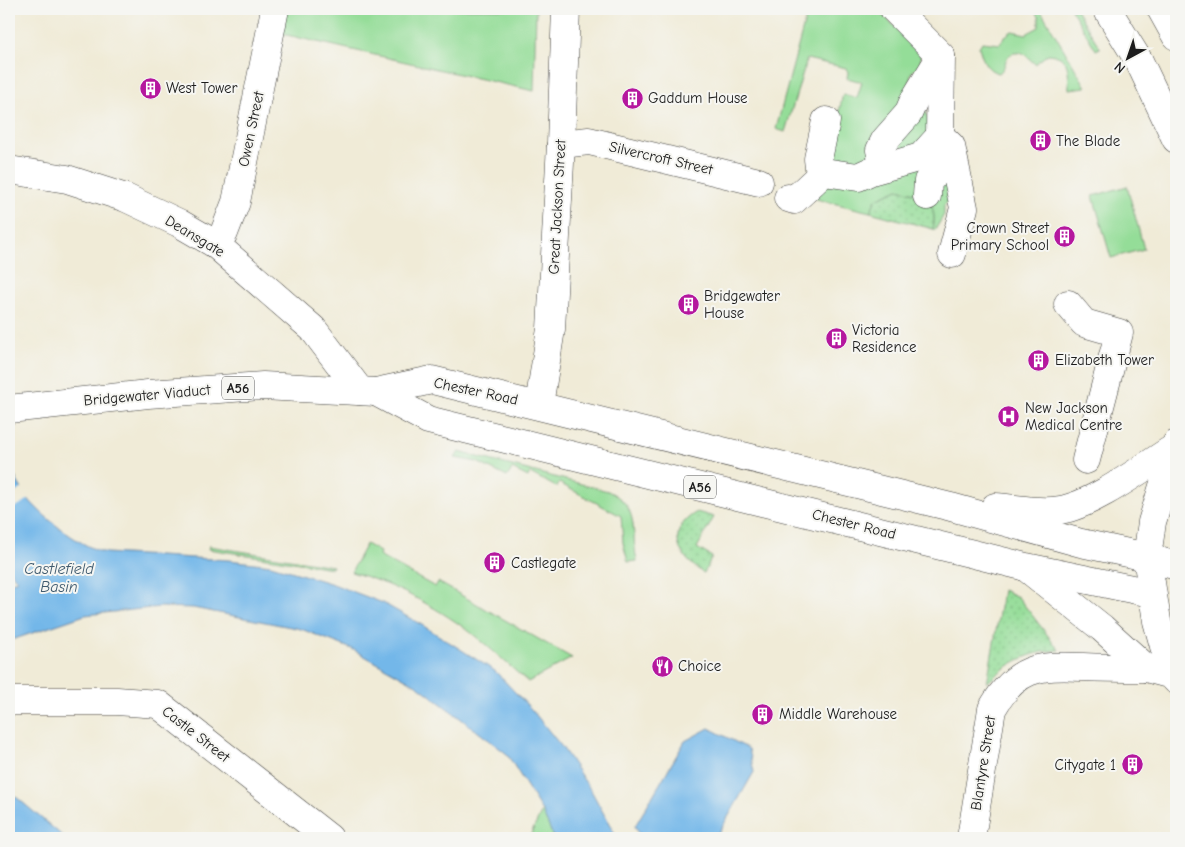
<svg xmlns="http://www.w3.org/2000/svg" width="1185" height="847" font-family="'Comic Neue',sans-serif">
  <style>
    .grass { fill: url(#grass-dots); stroke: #587c5a }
    .garden { fill: #94dd98; stroke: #587c5a }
    .water { fill: #73b7e9; stroke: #486a82 }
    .pier { fill: #f0ebd7 }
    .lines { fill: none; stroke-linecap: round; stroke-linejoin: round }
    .minor-casing { stroke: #3c3b38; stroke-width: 29 }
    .major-casing { stroke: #3c3b38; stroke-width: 29 }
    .highway-casing { stroke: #3c3b38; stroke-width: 29 }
    .minor { stroke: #fff; stroke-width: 28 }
    .major { stroke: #fff; stroke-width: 28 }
    .highway { stroke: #fff; stroke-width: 28 }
    .labels { text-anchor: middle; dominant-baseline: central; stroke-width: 4; stroke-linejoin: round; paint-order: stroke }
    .shield { fill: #f6f6f2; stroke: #5d5d5c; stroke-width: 1 }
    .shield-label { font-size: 14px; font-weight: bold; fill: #1c1c1c }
    .poi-label { font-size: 15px; fill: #1c1c1c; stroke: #f6f6f2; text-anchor: start }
    .street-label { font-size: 15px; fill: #1c1c1c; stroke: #f6f6f2 }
    .water-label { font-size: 16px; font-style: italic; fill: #3f5a6e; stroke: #f6f6f2 }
  </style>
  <defs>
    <pattern id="grass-dots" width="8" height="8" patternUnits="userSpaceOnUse" patternTransform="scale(1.25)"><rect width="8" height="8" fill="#94dd98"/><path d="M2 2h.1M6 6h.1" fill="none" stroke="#7fbd82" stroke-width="1.8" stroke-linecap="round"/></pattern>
  </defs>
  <rect width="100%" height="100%" fill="#f6f6f2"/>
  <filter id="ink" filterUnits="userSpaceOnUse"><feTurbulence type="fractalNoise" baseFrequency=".02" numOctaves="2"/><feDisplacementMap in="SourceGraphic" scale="10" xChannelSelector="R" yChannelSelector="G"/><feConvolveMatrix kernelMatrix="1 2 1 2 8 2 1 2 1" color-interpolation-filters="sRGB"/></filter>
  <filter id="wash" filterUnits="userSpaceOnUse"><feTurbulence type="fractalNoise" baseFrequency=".0096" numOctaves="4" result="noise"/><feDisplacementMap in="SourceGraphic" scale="20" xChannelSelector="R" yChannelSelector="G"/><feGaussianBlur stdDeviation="1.12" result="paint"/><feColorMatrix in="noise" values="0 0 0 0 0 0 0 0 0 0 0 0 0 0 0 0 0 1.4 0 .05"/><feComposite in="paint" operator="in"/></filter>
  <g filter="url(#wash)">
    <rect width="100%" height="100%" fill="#f0ebd7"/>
    <g class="grass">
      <path d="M898,189L935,198C932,209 936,219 933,229L870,212L876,199Z"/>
      <path d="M697,512L714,517L697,548L712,557L704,573C677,557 665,530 697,512Z"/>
      <path d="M1003,590L1018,597L1059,650C1029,652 1009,662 987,683Z"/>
    </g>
    <g class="garden">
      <path d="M286,9H536L534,91L282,34Z"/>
      <path d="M808,9H876L920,49L921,64L911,73L908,96L920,99C956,164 868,165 827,166L843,94L857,98L862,82L847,78L848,72L846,68L807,59L785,132L776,129Z"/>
      <path d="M1032,9H1040L1086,87L1069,89C1068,71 1071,56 1048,54L1035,64L1023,53C1000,51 1010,65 999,73C986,71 982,58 979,47L982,42L1000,44L1004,37L1012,31L1026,34L1039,27V16Z"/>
      <path d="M1071,9H1076L1100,48L1096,50Z"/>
      <path d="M944,158L951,200L944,205V215L935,230L933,229C936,217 933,207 927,196L898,189L876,199L870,212L816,199L819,183Z"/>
      <path d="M1127,186L1144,249L1111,258L1093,196Z"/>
      <path d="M459,452L608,491C641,507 630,529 637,561L628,562L623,543L621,516L559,483L556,487L530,473L528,477L512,469L507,477L477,462L455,458Z"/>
      <path d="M366,544L380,552L379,556L435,587L438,582L572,658L528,682C509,666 490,647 470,632C435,606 393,584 351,572Z"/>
      <path d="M209,546L333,566L332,568L208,549Z"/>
      <path d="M542,811L554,838H529Z"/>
    </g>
    <g class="water">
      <path d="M9,467C16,478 22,491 30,501C47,520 82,548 107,553L229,560L271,565L333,584L383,603L422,625L495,671L532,710L562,747L592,792L617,838H554L542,811L507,754L418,686L352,649L301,629L193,608L160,607L85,615L9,641V583L17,580L9,569Z"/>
      <path d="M709,728L749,749L754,772L716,838H641L635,826L685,741Z"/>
      <path d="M9,791L65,838H9Z"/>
    </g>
    <path class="pier" d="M25,487L31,498L9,511V496Z"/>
  </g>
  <g filter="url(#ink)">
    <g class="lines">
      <defs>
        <g id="minor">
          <path d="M940,136L941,56"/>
          <path d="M561,144L589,141L759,182"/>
          <path d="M884,167L880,150L885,140L908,114L914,100L941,56L894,9"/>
          <path d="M9,170L67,179L126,198L179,223L215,244L313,329L360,391"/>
          <path d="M820,175L818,159L826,121"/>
          <path d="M927,196L928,181L936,173V163L946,142"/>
          <path d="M788,198L794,200L824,172L858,177L871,171L921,157L940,136L951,146L964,208L952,254"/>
          <path d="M215,244L224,233L236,202L275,9"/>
          <path d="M1068,304L1084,323L1119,333L1086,460"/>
          <path d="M539,405L551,329L561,144L566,9"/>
          <path d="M9,701H117L158,704L329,838"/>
          <path d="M971,838L992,709C1016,667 1038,665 1083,667C1104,668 1125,668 1146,668"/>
        </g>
        <g id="major">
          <path d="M376,392L428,420L1026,567L1151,593"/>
          <path d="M9,409L148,394L263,386L376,392L432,380L951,507L1081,543L1147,557"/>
          <path d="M995,507C1017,508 1038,514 1060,510C1093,505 1145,466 1174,448"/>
          <path d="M1028,569L1102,628L1146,668L1172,675"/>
        </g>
        <g id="highway">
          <path d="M1107,9L1139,61L1176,139"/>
          <path d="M1161,9L1176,36"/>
          <path d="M1176,444L1152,522L1147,557L1157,621L1172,675L1176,680"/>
          <path d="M1147,557L1176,566"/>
        </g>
      </defs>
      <use href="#minor" class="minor-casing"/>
      <use href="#major" class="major-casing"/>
      <use href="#highway" class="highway-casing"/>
      <use href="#minor" class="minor"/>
      <use href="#major" class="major"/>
      <use href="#highway" class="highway"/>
    </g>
  </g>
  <defs>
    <symbol id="building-disc" viewBox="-11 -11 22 22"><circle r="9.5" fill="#b5179e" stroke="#f6f6f2"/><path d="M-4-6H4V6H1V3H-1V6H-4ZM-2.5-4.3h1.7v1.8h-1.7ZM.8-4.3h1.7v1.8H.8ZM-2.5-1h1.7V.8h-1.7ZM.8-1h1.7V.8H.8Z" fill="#fff"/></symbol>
    <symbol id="hospital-disc" viewBox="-11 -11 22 22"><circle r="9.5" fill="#b5179e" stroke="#f6f6f2"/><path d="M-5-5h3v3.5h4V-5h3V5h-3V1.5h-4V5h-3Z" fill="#fff"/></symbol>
    <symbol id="restaurant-disc" viewBox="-11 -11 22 22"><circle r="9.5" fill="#b5179e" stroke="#f6f6f2"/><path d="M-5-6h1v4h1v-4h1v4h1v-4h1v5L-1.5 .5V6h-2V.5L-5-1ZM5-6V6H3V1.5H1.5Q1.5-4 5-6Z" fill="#fff"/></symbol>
  </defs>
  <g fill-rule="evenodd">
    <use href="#building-disc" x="138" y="76" width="25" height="25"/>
    <use href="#building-disc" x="620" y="86" width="25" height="25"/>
    <use href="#building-disc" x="1028" y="128" width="25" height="25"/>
    <use href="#building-disc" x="1052" y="224" width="25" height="25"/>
    <use href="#building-disc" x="676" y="292" width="25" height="25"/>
    <use href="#building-disc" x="824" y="326" width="25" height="25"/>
    <use href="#building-disc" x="1026" y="348" width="25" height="25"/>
    <use href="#hospital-disc" x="996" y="404" width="25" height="25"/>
    <use href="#building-disc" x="482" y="550" width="25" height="25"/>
    <use href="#restaurant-disc" x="650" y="654" width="25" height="25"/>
    <use href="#building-disc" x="750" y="702" width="25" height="25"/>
    <use href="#building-disc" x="1120" y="752" width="25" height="25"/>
  </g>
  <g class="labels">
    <g class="shield">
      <rect x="222" y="376.5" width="32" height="23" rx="4"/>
      <rect x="684" y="475.5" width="32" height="23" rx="4"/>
    </g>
    <g class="shield-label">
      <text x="238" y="388">A56</text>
      <text x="700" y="487">A56</text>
    </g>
    <g class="poi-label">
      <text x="166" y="88">West Tower</text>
      <text x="648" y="98">Gaddum House</text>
      <text x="1056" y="141">The Blade</text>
      <text x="1049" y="228" text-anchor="end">Crown Street<tspan x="1049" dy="17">Primary School</tspan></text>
      <text x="704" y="296">Bridgewater<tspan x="704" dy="17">House</tspan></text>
      <text x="852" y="330">Victoria<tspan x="852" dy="17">Residence</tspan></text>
      <text x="1055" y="360">Elizabeth Tower</text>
      <text x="1025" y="408">New Jackson<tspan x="1025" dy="17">Medical Centre</tspan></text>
      <text x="511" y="563">Castlegate</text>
      <text x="678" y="666">Choice</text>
      <text x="779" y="714">Middle Warehouse</text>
      <text x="1116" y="765" text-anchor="end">Citygate 1</text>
    </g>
    <g class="street-label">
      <text transform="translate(251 129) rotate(-78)">Owen Street</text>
      <text transform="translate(661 158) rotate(13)">Silvercroft Street</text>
      <text transform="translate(557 207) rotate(-87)">Great Jackson Street</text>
      <text transform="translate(195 236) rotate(31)">Deansgate</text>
      <text transform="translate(476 391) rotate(12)">Chester Road</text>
      <text transform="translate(147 395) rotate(-5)">Bridgewater Viaduct</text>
      <text transform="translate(854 524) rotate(14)">Chester Road</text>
      <text transform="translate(196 734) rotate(38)">Castle Street</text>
      <text transform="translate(983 763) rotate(-81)">Blantyre Street</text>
    </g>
    <g class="water-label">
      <text x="59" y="569">Castlefield<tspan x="59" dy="18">Basin</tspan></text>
    </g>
  </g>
  <rect width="1185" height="847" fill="none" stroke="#f6f6f2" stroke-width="30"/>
  <g transform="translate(1128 58) rotate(220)" stroke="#f6f6f2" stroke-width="4" paint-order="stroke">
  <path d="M0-4L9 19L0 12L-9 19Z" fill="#1c1c1c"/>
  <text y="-8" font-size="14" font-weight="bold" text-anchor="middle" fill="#1c1c1c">N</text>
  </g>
</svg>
